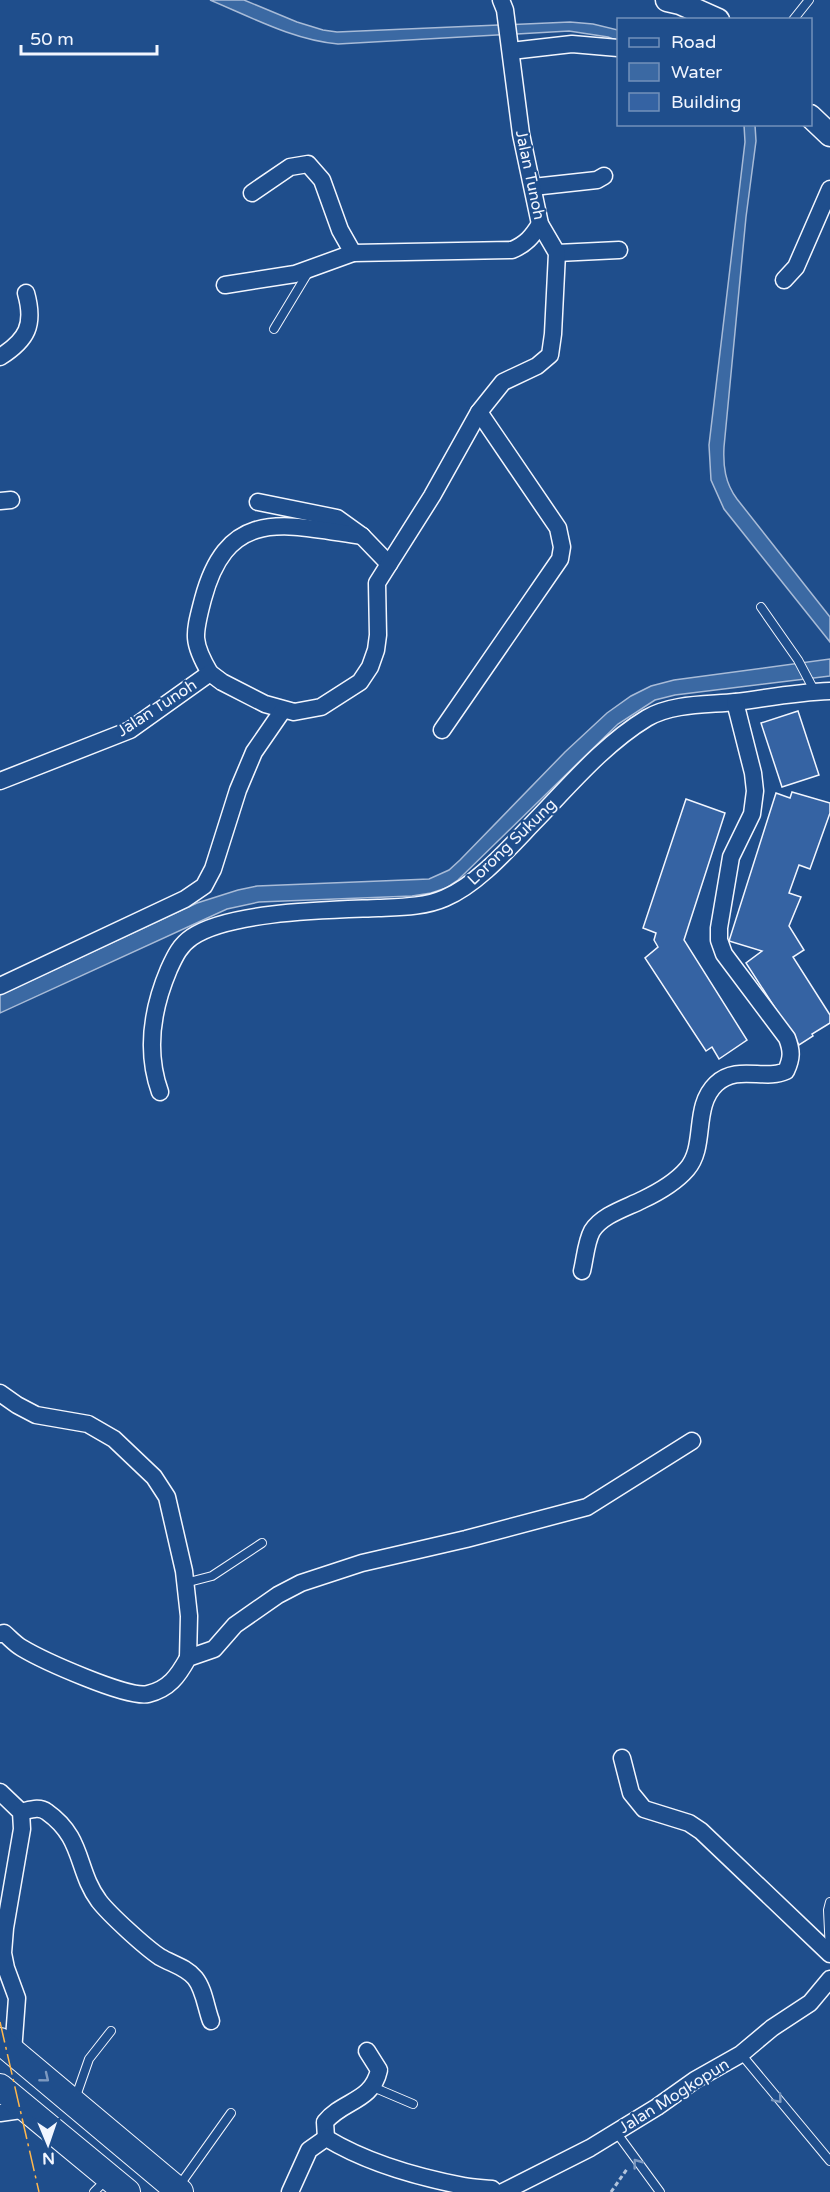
<svg xmlns="http://www.w3.org/2000/svg" width="830" height="2192" font-family="'Varela Round',sans-serif">
  <style>
    .water { fill: #3b69a3; stroke: #a8bbd7; stroke-width: 1.5 }
    .building { fill: #3563a3; stroke: #f2f6ff; stroke-width: 1.5 }
    .lines { fill: none; stroke-linecap: round; stroke-linejoin: round }
    .service-casing { stroke: #f2f6ff; stroke-width: 10 }
    .minor-casing { stroke: #f2f6ff; stroke-width: 19 }
    .secondary-casing { stroke: #f2f6ff; stroke-width: 25 }
    .primary-casing { stroke: #f2f6ff; stroke-width: 28 }
    .path { stroke: #b3c4dc; stroke-width: 3; stroke-dasharray: 4.5 3; stroke-linecap: butt }
    .service { stroke: #1f4e8c; stroke-width: 8 }
    .minor { stroke: #1f4e8c; stroke-width: 16 }
    .secondary { stroke: #1f4e8c; stroke-width: 22 }
    .primary { stroke: #1f4e8c; stroke-width: 26 }
    .power { stroke: #ffb74d; stroke-width: 1.5; stroke-dasharray: 21 4.5 3 4.5; stroke-linecap: butt }
    .oneway { stroke: #7e9ac0 }
    .labels { text-anchor: middle; dominant-baseline: central; stroke-width: 4.5; stroke-linejoin: round; paint-order: stroke }
    .street-label { font-size: 16px; fill: #f2f6ff; stroke: #1f4e8c }
  </style>
  <rect width="100%" height="100%" fill="#1f4e8c"/>
  <g class="water">
    <path d="M210,0H244L297,22L323,30L337,32L570,22L593,24L618,30V41L608,37L569,31L338,44C293,40 251,17 210,0Z"/>
    <path d="M744,125H755L756,141L746,217L724,447C723,466 725,483 737,499L830,617V642L724,509L711,480L709,445L745,142Z"/>
    <path d="M830,659V676L675,695L655,700L618,724L458,880L446,888L431,893L412,896L259,902L227,909L0,1013V995L197,903L238,890L257,886L429,879L449,870L460,860L565,752L607,713L631,696L651,686L674,680Z"/>
  </g>
  <g class="building">
    <path d="M798,711L819,775L782,787L761,723Z"/>
    <path d="M792,792L830,803V813L810,869L799,865L789,893L801,897L789,926L804,950L793,957L830,1015V1023L812,1034L813,1036L799,1045L746,963L762,951L729,941L776,793L790,798Z"/>
    <path d="M686,799L725,813L684,940L747,1040L719,1059L712,1047L706,1051L645,958L658,947L654,940L656,933L643,928Z"/>
  </g>
  <g class="lines">
    <defs>
      <g id="service">
        <path d="M793,20L809,0"/>
        <path d="M274,329L309,271"/>
        <path d="M761,607L798,660L815,692"/>
        <path d="M185,1583L212,1576L262,1543"/>
        <path d="M830,1952L828,1910L830,1902"/>
        <path d="M741,2054L830,2161"/>
        <path d="M373,2087L413,2104"/>
        <path d="M75,2099L89,2059L111,2031"/>
        <path d="M616,2132L660,2192"/>
        <path d="M179,2186L231,2113"/>
        <path d="M94,2192L107,2179"/>
      </g>
      <g id="minor">
        <path d="M511,51L572,44L618,48"/>
        <path d="M533,187L597,180L604,176"/>
        <path d="M252,193L290,167L308,164L322,180L340,230L353,253"/>
        <path d="M557,253L619,250"/>
        <path d="M784,280L796,267L830,189"/>
        <path d="M225,285L295,274L353,253L512,250C526,244 532,237 540,224"/>
        <path d="M0,357C27,340 35,325 26,293"/>
        <path d="M0,501L11,500"/>
        <path d="M258,502L337,518L362,536L389,564"/>
        <path d="M210,673C191,641 194,634 203,599C228,505 286,525 362,536"/>
        <path d="M442,730L560,559L562,547L558,528L479,412"/>
        <path d="M0,781L130,730L210,673L222,682L265,704L294,712L321,707L360,682L370,667L376,650L378,635L377,583L432,496L479,412L503,382L537,366L550,355L553,334L557,253L540,224L521,134L505,10L501,0"/>
        <path d="M0,986L185,899L204,886L213,869L238,790L254,752L283,710"/>
        <path d="M160,1092C145,1050 152,1009 169,969C175,956 180,945 192,937C230,911 331,910 378,908C400,907 425,907 445,898C478,884 509,848 534,822C569,786 604,744 647,718C673,703 707,705 736,702C767,698 798,692 830,691"/>
        <path d="M582,1271C585,1259 586,1242 592,1231C602,1215 626,1208 642,1200C659,1192 675,1183 687,1169C707,1146 692,1107 716,1084C737,1064 765,1081 786,1071C792,1058 792,1051 787,1038L724,954L719,940V928L731,857L752,814L755,791L753,773L735,702"/>
        <path d="M0,1393L17,1405L36,1415L88,1424L114,1439L154,1477L167,1497L184,1571L189,1616L188,1658"/>
        <path d="M0,1634L4,1633C10,1638 15,1644 22,1648C42,1660 128,1699 148,1694C169,1689 178,1676 188,1658L214,1649L235,1625L278,1595L301,1583L362,1563L466,1539L587,1507L692,1441"/>
        <path d="M622,1758L631,1793L644,1809L689,1823L701,1831L830,1954"/>
        <path d="M0,1792L21,1812L22,1829L5,1928L3,1953L6,1968L17,1998L13,2052"/>
        <path d="M21,1812C30,1810 39,1806 47,1812C84,1838 76,1870 99,1901C110,1915 145,1947 160,1957C172,1964 186,1967 195,1978C204,1989 206,2008 211,2021"/>
        <path d="M0,2113L28,2109"/>
        <path d="M326,2138L325,2122C343,2100 372,2102 379,2070L367,2051"/>
        <path d="M290,2192L309,2150L326,2138C367,2163 417,2177 464,2186C473,2188 483,2188 492,2189L495,2192"/>
        <path d="M503,2192L590,2148L657,2107L695,2080L741,2054L772,2028L810,2003L830,1979"/>
      </g>
      <g id="secondary">
        <path d="M667,0L680,3L718,20"/>
        <path d="M810,116L830,135"/>
      </g>
      <g id="primary">
        <path d="M0,2041L180,2192"/>
        <path d="M0,2087L127,2192"/>
      </g>
    </defs>
    <use href="#service" class="service-casing"/>
    <use href="#minor" class="minor-casing"/>
    <use href="#secondary" class="secondary-casing"/>
    <use href="#primary" class="primary-casing"/>
    <path class="path" d="M611,2192L627,2169"/>
    <use href="#service" class="service"/>
    <use href="#minor" class="minor"/>
    <use href="#secondary" class="secondary"/>
    <use href="#primary" class="primary"/>
    <path class="power" d="M0,2022L39,2192"/>
  </g>
  <defs><path id="oneway-chevron" d="M-2-3.5L2.5 0L-2 3.5" fill="none" stroke-width="1.6" stroke-linecap="round" stroke-linejoin="round" transform="scale(1.5)"/></defs>
  <g class="oneway">
    <use href="#oneway-chevron" transform="translate(45 2078) rotate(39)"/>
    <use href="#oneway-chevron" transform="translate(778 2099) rotate(50)"/>
    <use href="#oneway-chevron" transform="translate(637 2163) rotate(-127)"/>
  </g>
  <g class="labels">
    <g class="street-label">
      <text transform="translate(530 175) rotate(78)">Jalan Tunoh</text>
      <text transform="translate(157 708) rotate(-33)">Jalan Tunoh</text>
      <text transform="translate(512 842) rotate(-44)">Lorong Sukung</text>
      <text transform="translate(674 2096) rotate(-32)">Jalan Mogkopun</text>
    </g>
  </g>
  <rect x="617" y="18" width="195" height="108" fill="#1f4e8c" stroke="#7391ba" stroke-width="1.5"/>
  <rect x="629" y="38" width="30" height="9" fill="#1f4e8c" stroke="#7391ba" stroke-width="1.5"/>
  <text x="671" y="48" font-size="18" fill="#f2f6ff">Road</text>
  <rect x="629" y="63" width="30" height="18" fill="#3b69a3" stroke="#7391ba" stroke-width="1.5"/>
  <text x="671" y="78" font-size="18" fill="#f2f6ff">Water</text>
  <rect x="629" y="93" width="30" height="18" fill="#3563a3" stroke="#7391ba" stroke-width="1.5"/>
  <text x="671" y="108" font-size="18" fill="#f2f6ff">Building</text>
  <g transform="translate(48 2144) rotate(178)" stroke="#1f4e8c" stroke-width="4.5" paint-order="stroke">
  <path d="M0-4.5L10 22L0 15L-10 22Z" fill="#f2f6ff"/>
  <text y="-9" font-size="16" font-weight="bold" text-anchor="middle" fill="#f2f6ff">N</text>
  </g>
  <path d="M21 45v9h136v-9" fill="none" stroke="#f2f6ff" stroke-width="3"/>
  <text x="30" y="45" font-size="18" fill="#f2f6ff" stroke="#1f4e8c" stroke-width="4.5" paint-order="stroke">50 m</text>
</svg>
